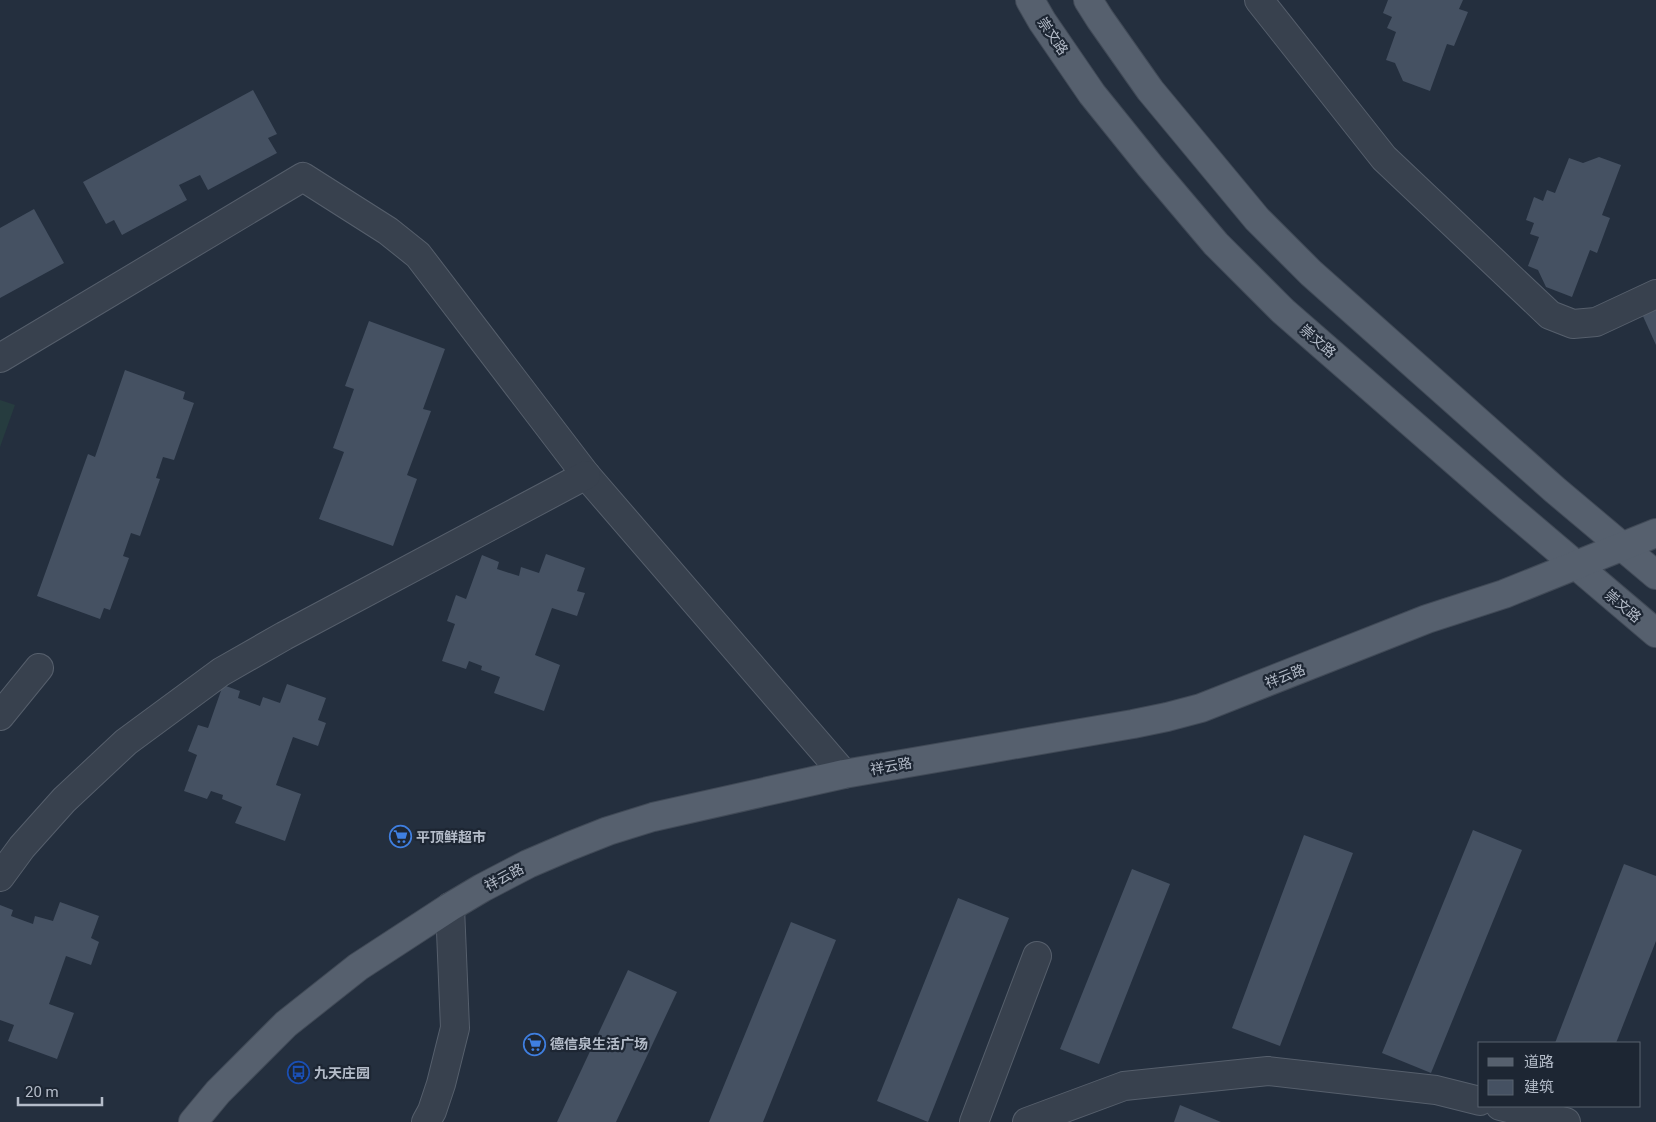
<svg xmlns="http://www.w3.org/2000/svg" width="1656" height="1122" font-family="Roboto,'Noto Sans SC',sans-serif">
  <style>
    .green { fill: #263c3f }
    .building { fill: #455162 }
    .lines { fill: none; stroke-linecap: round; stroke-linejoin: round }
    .minor-casing { stroke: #565f6c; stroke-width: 30 }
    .major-casing { stroke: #414a57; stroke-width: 30 }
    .minor { stroke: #38414e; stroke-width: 28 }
    .major { stroke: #56606e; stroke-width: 28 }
    .labels { text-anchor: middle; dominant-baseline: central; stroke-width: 4.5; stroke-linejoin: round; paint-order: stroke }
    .street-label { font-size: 14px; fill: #b4bcc9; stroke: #1d2633 }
    .poi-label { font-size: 14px; font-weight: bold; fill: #b4bcc9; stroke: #1d2633; text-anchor: start }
  </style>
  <rect width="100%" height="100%" fill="#242f3e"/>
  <path class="green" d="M0,400L15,405L0,447Z"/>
  <g class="building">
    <path d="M1388,0H1463L1459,9L1468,12L1454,46L1447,44L1430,91L1403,81L1395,63L1386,60L1396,32L1387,28L1392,17L1383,13Z"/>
    <path d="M253,90L277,134L268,138L277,153L208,190L200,175L179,185L187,200L122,235L114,220L106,224L83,182Z"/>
    <path d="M1599,157L1621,165L1602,215L1610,218L1597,253L1590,250L1572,297L1546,287L1538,270L1528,266L1539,237L1530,234L1534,223L1526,220L1534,197L1543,201L1547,190L1555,193L1569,158L1583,163Z"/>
    <path d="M34,209L64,263L0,298V228Z"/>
    <path d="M1656,308V345L1642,314Z"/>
    <path d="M369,321L445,349L423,409L431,411L407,475L417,479L393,546L319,519L344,452L333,448L354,389L345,386Z"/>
    <path d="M125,370L185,392L183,399L194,403L174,460L163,457L156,478L160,479L140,536L131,533L123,556L129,558L110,610L104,608L100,619L37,596L88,454L95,457Z"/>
    <path d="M546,554L585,568L577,591L585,593L577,616L552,608L535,655L560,665L544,711L494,693L500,677L481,670L482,666L469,661L466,669L442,661L455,624L447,621L456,595L466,599L482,555L499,562L497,569L519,576L521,567L539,573Z"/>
    <path d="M287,684L326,698L318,720L326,723L318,746L293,737L276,785L301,794L285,841L235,823L242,807L222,799L223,795L211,791L207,799L184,791L197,755L188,751L198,725L208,728L223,685L240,691L238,698L260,706L263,697L280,703Z"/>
    <path d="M1473,830L1522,850L1431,1073L1382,1053Z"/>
    <path d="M1304,835L1353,853L1280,1046L1232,1028Z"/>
    <path d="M1624,864L1656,876V941L1616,1043H1555Z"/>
    <path d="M1132,869L1170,884L1099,1064L1060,1049Z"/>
    <path d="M958,898L1009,918L928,1122L877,1101Z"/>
    <path d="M60,902L99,916L91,938L99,942L91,965L66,956L49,1004L74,1013L57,1059L8,1041L14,1025L0,1020V905L13,910L11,916L33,924L35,916L53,921Z"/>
    <path d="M791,922L836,940L763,1122H709Z"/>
    <path d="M628,970L677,992L616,1122H557Z"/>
    <path d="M1180,1105L1221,1122H1174Z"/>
  </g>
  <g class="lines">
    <defs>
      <g id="minor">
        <path d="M1259,0L1384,158L1550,315L1573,324L1596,322L1656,294"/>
        <path d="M0,358L303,177L388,231L418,255L586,475L844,774"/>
        <path d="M0,716L39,668"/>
        <path d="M0,877L22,847L64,800L126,742L221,672L284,636L586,475"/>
        <path d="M1500,1106L1566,1122"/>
        <path d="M426,1122L432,1111L441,1084L455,1028L450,907"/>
        <path d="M974,1122L1037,956"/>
        <path d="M1027,1122L1124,1086L1268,1071L1436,1090L1480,1101"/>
      </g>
      <g id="major">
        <path d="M1030,0L1042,21L1092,94L1150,166L1216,244L1283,311L1510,509L1656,633"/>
        <path d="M1088,0L1100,19L1150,90L1257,219L1311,273L1555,490L1656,575"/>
        <path d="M193,1122L218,1092L286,1024L358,967L450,907L482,888L528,864L570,846L608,831L653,817L844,774L1133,724L1167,717L1201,708L1427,619L1504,594L1656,533"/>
      </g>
    </defs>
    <use href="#minor" class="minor-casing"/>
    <use href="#major" class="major-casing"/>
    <use href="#minor" class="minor"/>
    <use href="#major" class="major"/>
  </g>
  <defs>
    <symbol id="supermarket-ring" viewBox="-11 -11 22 22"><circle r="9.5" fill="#1d2633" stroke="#3f7fe0" stroke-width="1.5"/><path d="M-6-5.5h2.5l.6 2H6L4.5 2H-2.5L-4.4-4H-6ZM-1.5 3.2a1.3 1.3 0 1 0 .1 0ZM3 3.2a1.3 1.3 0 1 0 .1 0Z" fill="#3f7fe0"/></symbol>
    <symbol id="bus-ring" viewBox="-11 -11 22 22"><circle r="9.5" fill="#1d2633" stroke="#1a4fb4" stroke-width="1.5"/><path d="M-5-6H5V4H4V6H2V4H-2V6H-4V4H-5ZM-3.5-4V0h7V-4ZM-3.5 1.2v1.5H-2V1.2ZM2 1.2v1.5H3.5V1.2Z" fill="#1a4fb4"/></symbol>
  </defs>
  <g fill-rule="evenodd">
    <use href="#supermarket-ring" x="388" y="824" width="25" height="25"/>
    <use href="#supermarket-ring" x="522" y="1032" width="25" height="25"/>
    <use href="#bus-ring" x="286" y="1060" width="25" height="25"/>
  </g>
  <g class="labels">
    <g class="street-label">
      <text transform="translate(1053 36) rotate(56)">崇文路</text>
      <text transform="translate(1318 341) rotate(41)">崇文路</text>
      <text transform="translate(1623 606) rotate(40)">崇文路</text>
      <text transform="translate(1285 676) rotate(-21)">祥云路</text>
      <text transform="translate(891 766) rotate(-10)">祥云路</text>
      <text transform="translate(504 877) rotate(-28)">祥云路</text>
    </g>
    <g class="poi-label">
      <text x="416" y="837">平顶鲜超市</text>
      <text x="550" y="1044">德信泉生活广场</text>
      <text x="314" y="1073">九天庄园</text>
    </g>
  </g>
  <rect x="1478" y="1042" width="162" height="65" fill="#1d2633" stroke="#59626f"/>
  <rect x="1488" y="1058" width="25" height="8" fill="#56606e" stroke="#59626f"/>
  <text x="1524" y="1067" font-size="15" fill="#b4bcc9">道路</text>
  <rect x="1488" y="1080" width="25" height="15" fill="#455162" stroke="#59626f"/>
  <text x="1524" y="1092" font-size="15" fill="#b4bcc9">建筑</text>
  <path d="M18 1097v8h84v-8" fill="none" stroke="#b4bcc9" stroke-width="2.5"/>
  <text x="25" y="1097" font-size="15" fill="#b4bcc9" stroke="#1d2633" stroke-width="4" paint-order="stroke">20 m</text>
</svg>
